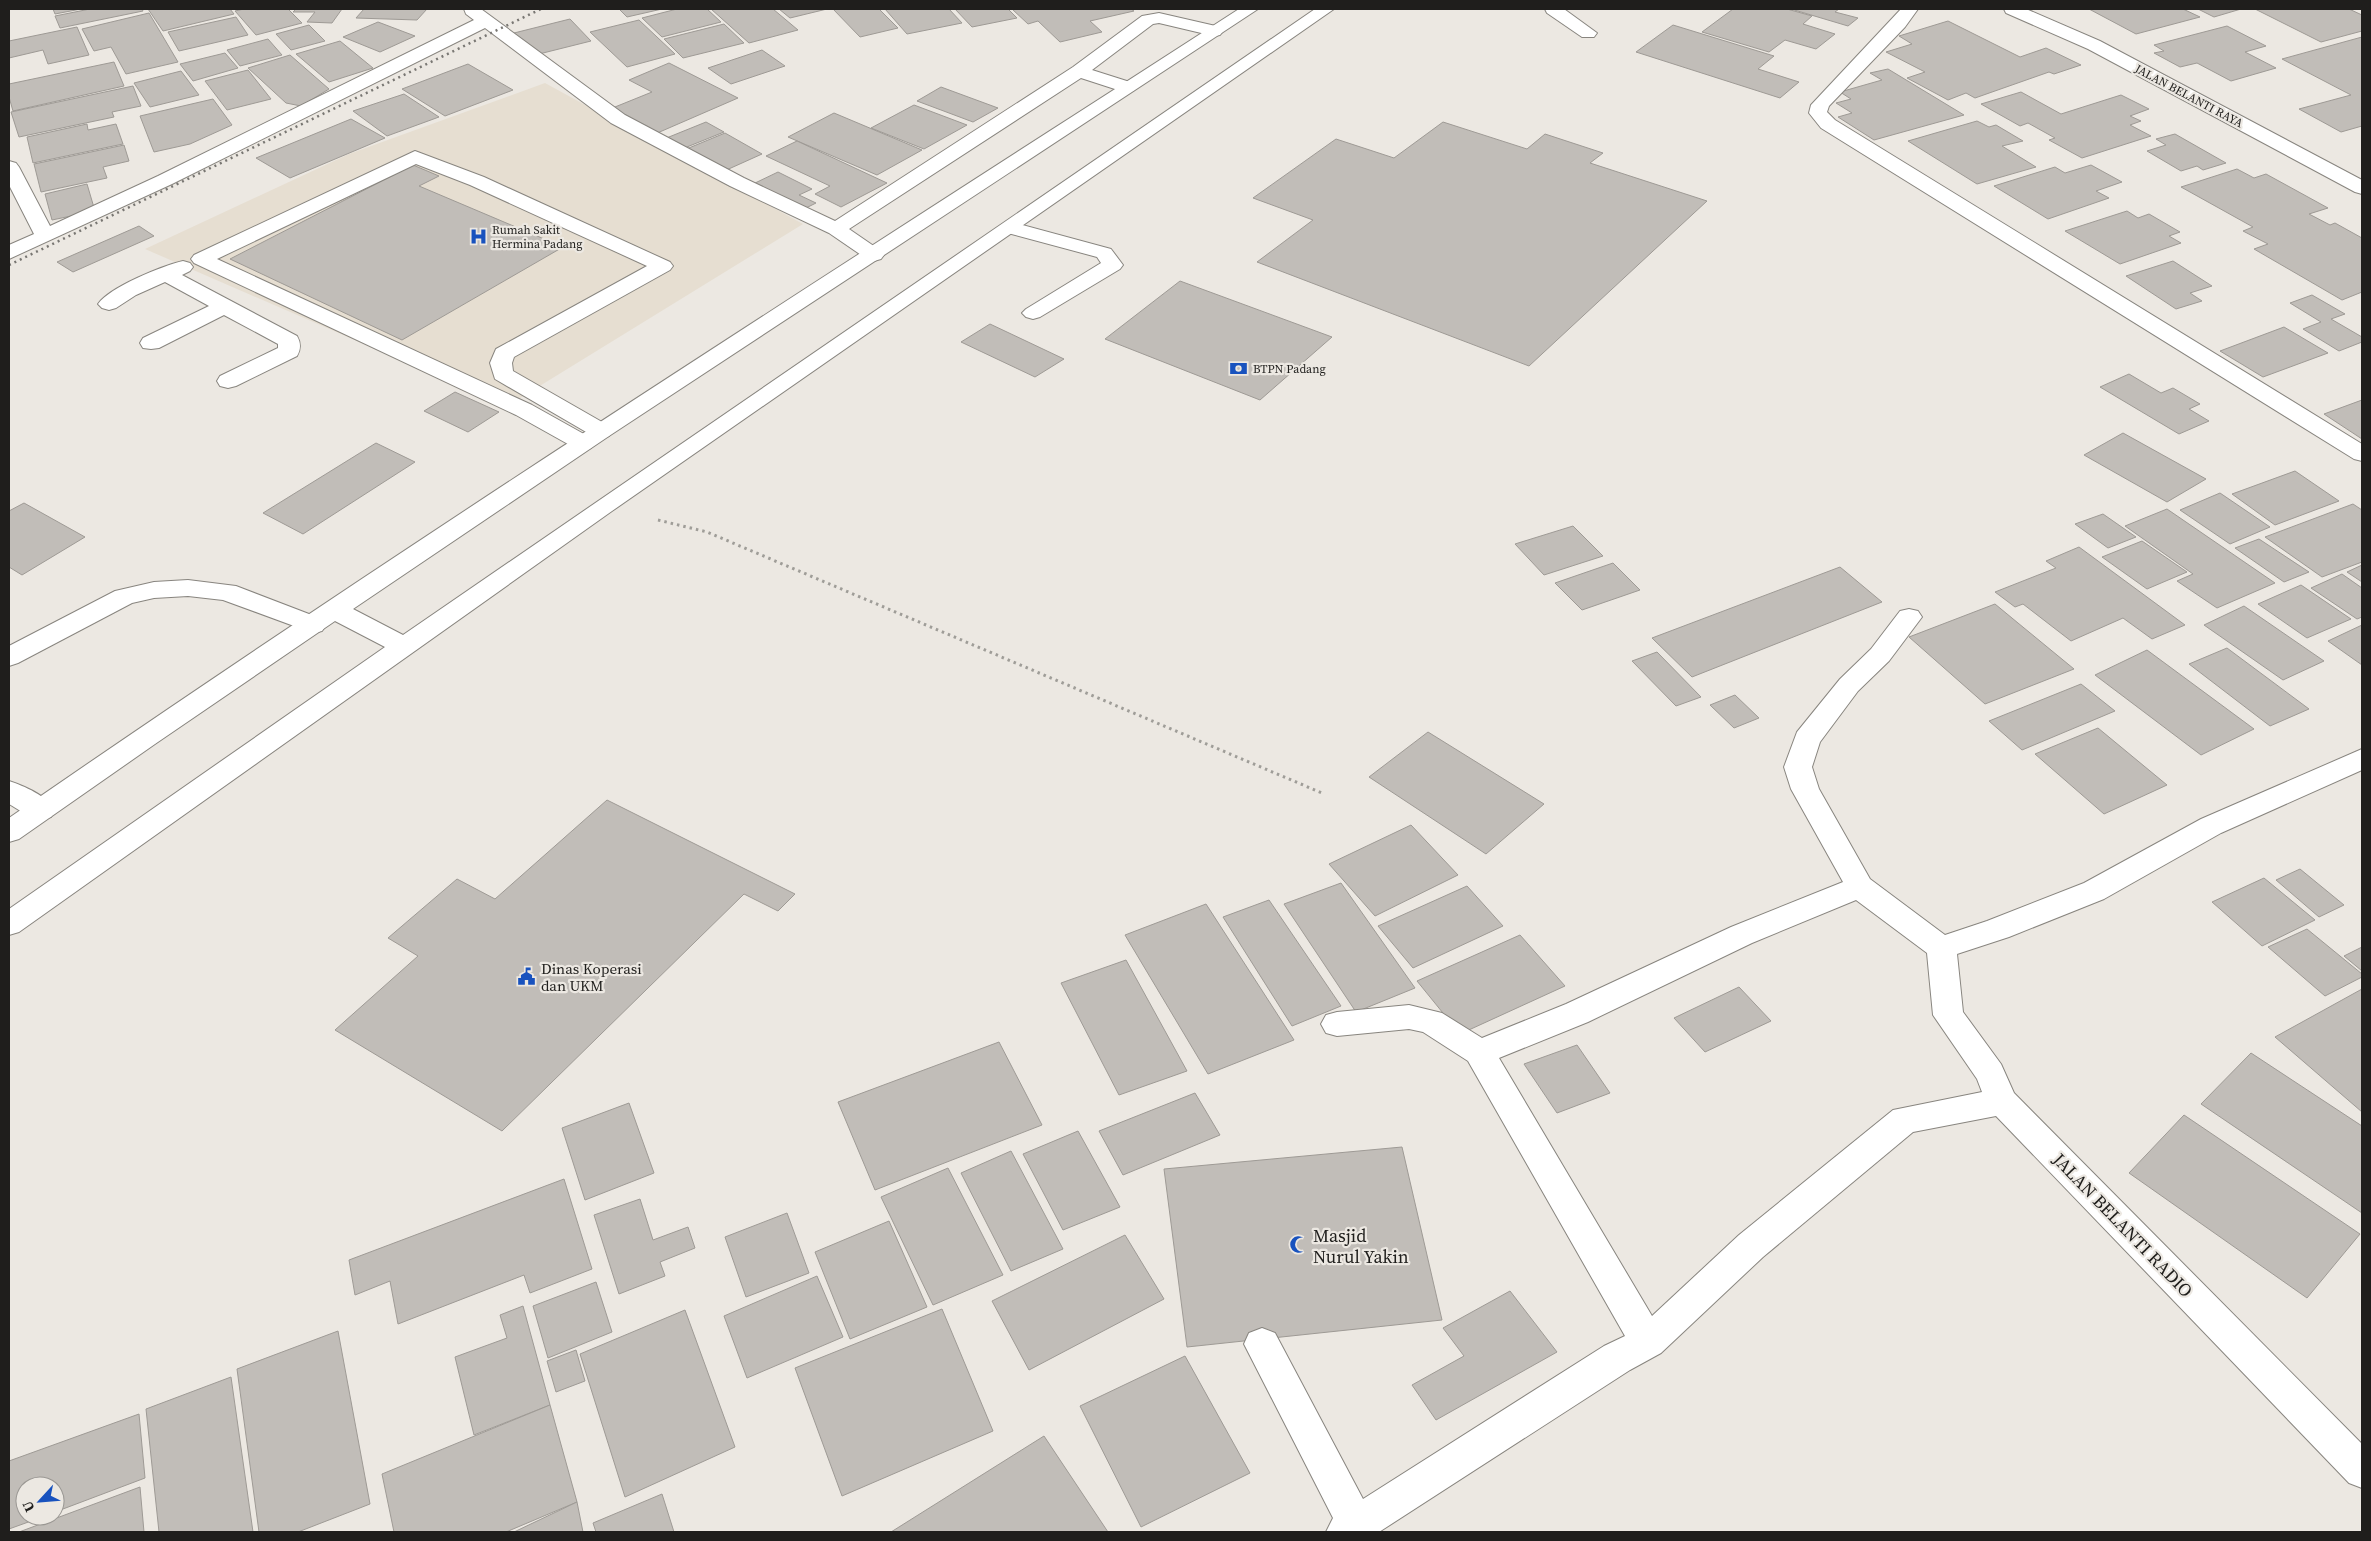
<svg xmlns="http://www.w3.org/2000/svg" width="2371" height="1541" font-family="'Source Serif 4',serif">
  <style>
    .built { fill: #e6ded1 }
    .building { fill: #c1bdb8; stroke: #9e9a95 }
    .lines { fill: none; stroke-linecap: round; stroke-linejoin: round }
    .minor-casing { stroke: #88857f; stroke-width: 2 }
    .major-casing { stroke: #88857f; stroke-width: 2 }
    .path { stroke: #9f9d98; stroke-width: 3; stroke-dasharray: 2.5 4; stroke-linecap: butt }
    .minor { fill: #fff; fill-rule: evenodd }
    .major { fill: #fff; fill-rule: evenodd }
    .rail { stroke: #787672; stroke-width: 2.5; stroke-dasharray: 2 4; stroke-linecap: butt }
    .labels { text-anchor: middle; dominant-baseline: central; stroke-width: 4.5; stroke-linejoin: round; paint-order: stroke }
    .far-street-label { font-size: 12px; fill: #1f1e1c; stroke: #ece8e2 }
    .far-poi-label { font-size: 12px; fill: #1f1e1c; stroke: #ece8e2; text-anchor: start }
    .poi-label { font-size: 15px; fill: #1f1e1c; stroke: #ece8e2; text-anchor: start }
    .near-street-label { font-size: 18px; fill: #1f1e1c; stroke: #ece8e2 }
    .near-poi-label { font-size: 18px; fill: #1f1e1c; stroke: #ece8e2; text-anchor: start }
  </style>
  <rect width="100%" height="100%" fill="#ece8e2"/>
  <path class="built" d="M545,83L803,224L507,406L145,249L349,154Z"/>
  <g class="building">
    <path d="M53,9H81L55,14Z"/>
    <path d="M90,9H142L143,11L60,28L55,16Z"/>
    <path d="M148,9H230L234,14L163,31Z"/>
    <path d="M244,9H288L302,23L256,35L235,11Z"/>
    <path d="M296,9H342L332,23L307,22L315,12H293Z"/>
    <path d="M364,9H427L417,20L356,18Z"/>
    <path d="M619,9H662L627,17Z"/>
    <path d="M677,9H707L721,22L662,37L642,18Z"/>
    <path d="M711,9H773L798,30L749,43Z"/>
    <path d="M779,9H827L790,18Z"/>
    <path d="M833,9H879L898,28L860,37Z"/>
    <path d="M885,9H949L962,23L907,34Z"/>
    <path d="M955,9H1008L1017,18L972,27Z"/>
    <path d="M1012,9H1131L1134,11L1090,21L1102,32L1060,42L1038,21L1028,24Z"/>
    <path d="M1733,9H1787L1812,16L1803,24L1835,34L1816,49L1785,40L1769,52L1702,32Z"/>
    <path d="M1791,9H1839L1835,12L1858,18L1848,26Z"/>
    <path d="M2089,9H2183L2200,17L2136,34Z"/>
    <path d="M2198,9H2241L2214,17Z"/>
    <path d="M2255,9H2349L2362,15V31L2321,42Z"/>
    <path d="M149,13L178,62L126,74L111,47L94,51L82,29Z"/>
    <path d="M236,17L248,35L179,51L168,32Z"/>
    <path d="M570,19L591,41L535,55L514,33Z"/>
    <path d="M639,20L675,54L627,67L590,32Z"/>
    <path d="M1948,21L2020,57L2046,48L2081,65L2054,74L2049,72L1975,98L1966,93L1948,100L1907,78L1925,72L1886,52L1912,44L1899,36Z"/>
    <path d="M378,22L415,36L380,52L343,37Z"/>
    <path d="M724,24L744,43L683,58L664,39Z"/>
    <path d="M309,25L325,41L291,50L276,34Z"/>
    <path d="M1673,25L1774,56L1758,69L1799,82L1780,98L1636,52Z"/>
    <path d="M2227,26L2266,46L2245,52L2276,68L2231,81L2197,63L2180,67L2154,53L2164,51L2154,45Z"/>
    <path d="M77,27L89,55L48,64L43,50L9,58V41Z"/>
    <path d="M2362,37V126L2341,132L2299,109L2351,95L2282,59Z"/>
    <path d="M268,39L282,55L240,66L227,50Z"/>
    <path d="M340,41L373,68L329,82L296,54Z"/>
    <path d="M762,50L785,66L731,84L708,68Z"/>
    <path d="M225,53L238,68L193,81L180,64Z"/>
    <path d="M290,55L329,89L301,106L286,103L248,68Z"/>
    <path d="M114,62L124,86L13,111L9,97V84Z"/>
    <path d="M669,63L738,98L655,134L610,109L652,92L629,80Z"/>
    <path d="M468,64L513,90L445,116L402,89Z"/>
    <path d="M1888,69L1964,115L1874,140L1838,117L1852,113L1836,103L1851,99L1840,92L1882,80L1870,73Z"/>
    <path d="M248,70L271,99L227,110L205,81Z"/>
    <path d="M181,71L199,95L150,107L134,83Z"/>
    <path d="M133,86L141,106L112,112L114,117L19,137L11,112Z"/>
    <path d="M941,87L998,108L973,122L917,101Z"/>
    <path d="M2021,92L2061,114L2121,95L2149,109L2130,116L2141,121L2130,125L2151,136L2082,158L2049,140L2055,138L2028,123L2020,126L1981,104Z"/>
    <path d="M404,94L439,117L387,136L353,111Z"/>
    <path d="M213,99L232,125L190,144L154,152L140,116Z"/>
    <path d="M914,105L967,125L924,149L871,128Z"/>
    <path d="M834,113L922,150L877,175L788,137Z"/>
    <path d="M351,119L385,138L290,178L256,158Z"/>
    <path d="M1977,121L1989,127L1996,125L2023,141L2002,146L2036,167L1977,184L1908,141Z"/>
    <path d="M706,122L724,132L682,149L664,139Z"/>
    <path d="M1443,122L1527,149L1545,134L1603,153L1590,163L1707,201L1529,366L1257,262L1313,220L1253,198L1336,139L1394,158Z"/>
    <path d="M87,124L88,130L116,124L123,144L33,163L27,137Z"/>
    <path d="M725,133L762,154L722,172L684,150Z"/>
    <path d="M2175,134L2226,163L2203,170L2197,166L2181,171L2147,151L2166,145L2156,139Z"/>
    <path d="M797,141L887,183L841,207L815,194L830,186L766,156Z"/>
    <path d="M124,145L129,161L103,167L107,178L41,192L34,164Z"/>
    <path d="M413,165L439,176L419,186L563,247L402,340L230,259Z"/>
    <path d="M2091,165L2122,182L2096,191L2109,198L2048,219L1994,186L2055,167L2065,173Z"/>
    <path d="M2237,169L2254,178L2266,174L2328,208L2309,214L2330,225L2335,223L2362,238V292L2342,300L2254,249L2268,244L2243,231L2253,227L2181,187Z"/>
    <path d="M778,172L812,189L799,195L816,203L804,209L753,184Z"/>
    <path d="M87,184L95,211L52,220L45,194Z"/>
    <path d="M2127,211L2138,218L2149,214L2180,232L2169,236L2181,243L2120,264L2065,231Z"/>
    <path d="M139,226L154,236L73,272L57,262Z"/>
    <path d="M2173,261L2212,286L2190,293L2202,301L2176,309L2126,276Z"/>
    <path d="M1180,281L1332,337L1260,400L1105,339Z"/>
    <path d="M2312,295L2345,314L2331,319L2362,337V342L2339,351L2303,329L2321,322L2290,303Z"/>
    <path d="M990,324L1064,359L1035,377L961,342Z"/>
    <path d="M2284,327L2328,353L2263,377L2220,351Z"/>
    <path d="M2129,374L2161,393L2173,388L2200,404L2189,409L2209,421L2179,434L2100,387Z"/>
    <path d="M455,392L499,412L468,432L424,411Z"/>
    <path d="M2362,400V439L2324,414Z"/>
    <path d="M2123,433L2206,479L2167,502L2084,455Z"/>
    <path d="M376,443L415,462L303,534L263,513Z"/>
    <path d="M2295,471L2339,501L2275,525L2232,494Z"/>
    <path d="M2220,493L2270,527L2230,544L2180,510Z"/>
    <path d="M24,503L85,537L22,575L9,567V511Z"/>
    <path d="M2353,504L2362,510V562L2322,577L2265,537Z"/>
    <path d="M2167,509L2275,583L2217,608L2177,581L2193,574L2125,526Z"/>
    <path d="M2103,514L2136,537L2108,548L2075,524Z"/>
    <path d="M1573,526L1603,556L1544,575L1515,544Z"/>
    <path d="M2259,539L2309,572L2284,582L2235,548Z"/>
    <path d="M2142,541L2187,572L2147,589L2102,557Z"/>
    <path d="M2079,547L2185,625L2152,639L2123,618L2071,641L2023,604L2015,607L1995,592L2056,568L2046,561Z"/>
    <path d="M1613,563L1640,590L1582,610L1555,583Z"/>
    <path d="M2362,565V582L2347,572Z"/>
    <path d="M1840,567L1882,602L1692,677L1652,638Z"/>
    <path d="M2342,574L2362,588V617L2357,619L2311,588Z"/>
    <path d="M2301,585L2351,619L2307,638L2258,604Z"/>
    <path d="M1995,604L2018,623L2074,669L1985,704L1909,637Z"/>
    <path d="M2244,606L2324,661L2283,680L2204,625Z"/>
    <path d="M2362,625V665L2328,641Z"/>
    <path d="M2227,648L2309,709L2270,726L2189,664Z"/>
    <path d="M2147,650L2254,729L2201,755L2095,675Z"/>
    <path d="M1657,652L1701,697L1676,706L1632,661Z"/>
    <path d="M2081,684L2115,711L2022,750L1989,721Z"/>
    <path d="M1735,695L1759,718L1734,728L1710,705Z"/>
    <path d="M2098,728L2167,785L2104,814L2035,754Z"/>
    <path d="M1428,732L1544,804L1486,854L1369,777Z"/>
    <path d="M607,800L795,894L778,911L744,894L502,1131L335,1030L418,956L388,938L457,879L495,899Z"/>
    <path d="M1411,825L1458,875L1375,916L1329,864Z"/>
    <path d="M2300,869L2344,905L2319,917L2276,880Z"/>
    <path d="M2264,878L2315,920L2262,946L2212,902Z"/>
    <path d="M1341,883L1415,988L1356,1012L1284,904Z"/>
    <path d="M1467,886L1503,926L1413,968L1378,926Z"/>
    <path d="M1269,900L1341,1006L1292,1026L1223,917Z"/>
    <path d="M1206,904L1294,1040L1208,1074L1125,935Z"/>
    <path d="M2307,929L2362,974V977L2325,996L2268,947Z"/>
    <path d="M1520,935L1565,986L1460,1034L1417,981Z"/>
    <path d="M2362,947V971L2344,956Z"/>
    <path d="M1126,960L1187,1071L1119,1095L1061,983Z"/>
    <path d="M1739,987L1771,1021L1705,1052L1674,1018Z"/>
    <path d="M2362,989V1112L2275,1037Z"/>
    <path d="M999,1042L1042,1125L875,1190L838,1102Z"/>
    <path d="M1577,1045L1610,1093L1557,1113L1524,1064Z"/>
    <path d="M2251,1053L2362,1126V1213L2201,1104Z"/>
    <path d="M1195,1093L1220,1135L1123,1175L1099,1131Z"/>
    <path d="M629,1103L654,1173L585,1200L562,1128Z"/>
    <path d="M2184,1115L2360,1234L2307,1298L2129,1173Z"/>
    <path d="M1078,1131L1120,1207L1063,1230L1023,1154Z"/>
    <path d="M1402,1147L1442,1320L1187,1347L1164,1169Z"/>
    <path d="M1011,1151L1063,1249L1011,1271L961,1173Z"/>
    <path d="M948,1168L1003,1275L933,1305L881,1197Z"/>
    <path d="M564,1179L592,1269L530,1293L524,1275L398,1324L390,1281L355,1295L349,1260Z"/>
    <path d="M640,1199L653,1240L688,1227L695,1248L660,1262L665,1276L619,1294L594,1215Z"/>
    <path d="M787,1213L809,1273L746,1297L725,1237Z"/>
    <path d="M889,1221L927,1307L850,1339L815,1252Z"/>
    <path d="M1125,1235L1164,1299L1029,1370L992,1301Z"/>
    <path d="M817,1276L843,1337L747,1378L724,1316Z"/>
    <path d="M596,1282L612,1332L548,1358L533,1306Z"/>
    <path d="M1510,1291L1557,1352L1436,1420L1412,1385L1464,1356L1443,1328Z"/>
    <path d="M523,1306L550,1405L474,1435L455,1357L507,1338L500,1315Z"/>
    <path d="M942,1309L993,1431L842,1496L795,1368Z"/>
    <path d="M685,1310L735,1447L625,1497L580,1354Z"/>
    <path d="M338,1331L370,1504L298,1532H259L237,1369Z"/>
    <path d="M576,1350L585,1381L556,1392L547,1361Z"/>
    <path d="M1185,1356L1250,1473L1141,1527L1080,1406Z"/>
    <path d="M231,1377L253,1532H159L146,1409Z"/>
    <path d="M550,1405L577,1502L506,1532H394L382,1474Z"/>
    <path d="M139,1414L145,1478L55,1512V1486H25V1516H45L9,1529V1461Z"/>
    <path d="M1044,1436L1108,1532H891Z"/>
    <path d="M140,1487L144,1532H19Z"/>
    <path d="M662,1494L674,1532H596L593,1523Z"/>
    <path d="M577,1502L583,1532H514Z"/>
  </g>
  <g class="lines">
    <defs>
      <g id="minor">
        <path d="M464,9H481L625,115L744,178L835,221L1073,67L1142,16L1159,13L1220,27L1223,31L1220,35L1214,36L1159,23L1153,24L1092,70L1133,83L1136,87L1133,91H1121L1081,78L849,229L881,251L884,255L881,259L874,261L867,259L829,233L730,186L611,123L485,28L172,184L9,259V245L34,234L9,185V161L16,163L19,167L50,226L158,176L474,20L466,14Z"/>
        <path d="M1545,9H1564L1597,33L1594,37H1582L1547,13Z"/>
        <path d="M1901,9H1918L1905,27L1829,106L1827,112L1835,120L2362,444V461L2354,459L1821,128L1809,113L1811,105Z"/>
        <path d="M2004,9H2026L2100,41L2362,180V194L2355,192L2088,49L2006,13Z"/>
        <path d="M415,151L484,177L670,262L673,266L670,270L514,357L512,363L513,371L609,426L612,431L609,436L601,438L593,436L495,379L490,363L496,349L647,266L470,185L416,164L217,259L532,405L591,438L594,443L591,448L583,450L575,448L516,415L194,263L191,259L194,255Z"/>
        <path d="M1011,222L1111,249L1123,265L1120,269L1040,317L1033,319L1026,317L1022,313L1026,309L1101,263L1097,257L1004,232L1001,228L1004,224Z"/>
        <path d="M183,261L190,263L193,267L190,271L182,275L297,336C301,343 301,349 297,356L236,386L228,388L220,386L217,381L220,376L278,348V344L224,315L159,348L151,349L143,348L140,343L143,338L209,306L165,282L136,295L116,308L109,310L102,308L98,304C110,287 162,266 183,261Z"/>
        <path d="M188,580L236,586L322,619L326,625L322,631L313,633L223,600L188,596L154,598L132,603L18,663L9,666V646L115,591L154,582Z"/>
        <path d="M1909,609L1918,611L1922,617L1889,661L1858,691L1820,742L1812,767L1819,789L1870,879L1945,935L1987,921L2084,883L2201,819L2362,749V770L2221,833L2104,899L2009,937L1957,954L1963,1012L2001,1064L2014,1093L2362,1444V1488L2349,1483L1996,1116L1913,1132L1763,1257L1661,1353L1630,1370L1379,1532H1326L1333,1518L1244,1344L1249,1333L1262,1328L1275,1333L1363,1499L1604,1346L1625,1336L1468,1061L1423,1032L1409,1029L1337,1036L1326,1033L1321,1024L1326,1015L1337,1012L1409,1005L1442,1013L1482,1038L1566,1004L1731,927L1843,882L1791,789L1784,767L1797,732L1840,679L1871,649L1900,611ZM1856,900L1927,953L1933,1015L1977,1079L1982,1092L1893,1110L1739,1235L1652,1316L1499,1058L1588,1022L1752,943Z"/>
        <path d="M9,781C24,786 47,796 55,810L51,817C34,822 23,812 9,804Z"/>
      </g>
      <path id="major" d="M1239,9H1258L609,436L353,609L403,635L1315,9H1334L612,511L19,932L9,935V909L385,647L335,621L155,744L19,839L9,842V818C412,539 827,275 1239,9Z"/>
    </defs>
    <use href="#minor" class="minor-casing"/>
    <use href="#major" class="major-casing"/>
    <path class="path" d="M658,520L707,532L1322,793"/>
    <use href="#minor" class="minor"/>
    <use href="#major" class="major"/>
    <path class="rail" d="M9,265L541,9"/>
  </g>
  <defs>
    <symbol id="hospital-bare" viewBox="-9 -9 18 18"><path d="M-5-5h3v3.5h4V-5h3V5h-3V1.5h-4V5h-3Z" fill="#1852be" stroke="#ece8e2" stroke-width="2.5" paint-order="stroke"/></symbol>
    <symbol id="bank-bare" viewBox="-9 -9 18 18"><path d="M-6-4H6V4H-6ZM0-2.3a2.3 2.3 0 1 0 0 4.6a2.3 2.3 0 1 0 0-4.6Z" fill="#1852be" stroke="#ece8e2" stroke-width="2.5" paint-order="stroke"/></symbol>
    <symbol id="civic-bare" viewBox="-9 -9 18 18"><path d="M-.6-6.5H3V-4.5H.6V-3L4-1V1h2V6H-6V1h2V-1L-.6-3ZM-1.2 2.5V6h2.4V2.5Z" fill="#1852be" stroke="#ece8e2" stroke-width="2.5" paint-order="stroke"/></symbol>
    <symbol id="mosque-bare" viewBox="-9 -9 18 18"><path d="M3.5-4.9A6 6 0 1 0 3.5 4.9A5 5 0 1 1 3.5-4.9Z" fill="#1852be" stroke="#ece8e2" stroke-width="2.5" paint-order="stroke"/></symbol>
  </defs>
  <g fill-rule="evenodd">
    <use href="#hospital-bare" x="466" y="224" width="25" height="25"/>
    <use href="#bank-bare" x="1226" y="356" width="25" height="25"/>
    <use href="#civic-bare" x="514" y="964" width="25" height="25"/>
    <use href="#mosque-bare" x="1286" y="1232" width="25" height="25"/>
  </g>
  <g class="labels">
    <g class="far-street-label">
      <text transform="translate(2189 96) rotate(28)">JALAN BELANTI RAYA</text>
    </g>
    <g class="far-poi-label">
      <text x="492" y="230">Rumah Sakit<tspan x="492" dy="14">Hermina Padang</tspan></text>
      <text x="1253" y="369">BTPN Padang</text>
    </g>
    <g class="poi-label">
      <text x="541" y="968">Dinas Koperasi<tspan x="541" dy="17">dan UKM</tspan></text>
    </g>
    <g class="near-street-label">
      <text transform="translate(2123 1225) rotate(46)">JALAN BELANTI RADIO</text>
    </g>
    <g class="near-poi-label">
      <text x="1313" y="1235">Masjid<tspan x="1313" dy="21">Nurul Yakin</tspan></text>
    </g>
  </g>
  <rect width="2371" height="1541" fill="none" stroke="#1f1e1c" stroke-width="20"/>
  <g transform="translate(40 1501) rotate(244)"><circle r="24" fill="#ece8e2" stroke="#9a9793"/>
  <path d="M0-4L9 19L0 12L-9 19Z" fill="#1852be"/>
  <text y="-8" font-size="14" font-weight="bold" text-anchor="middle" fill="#1f1e1c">U</text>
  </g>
</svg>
